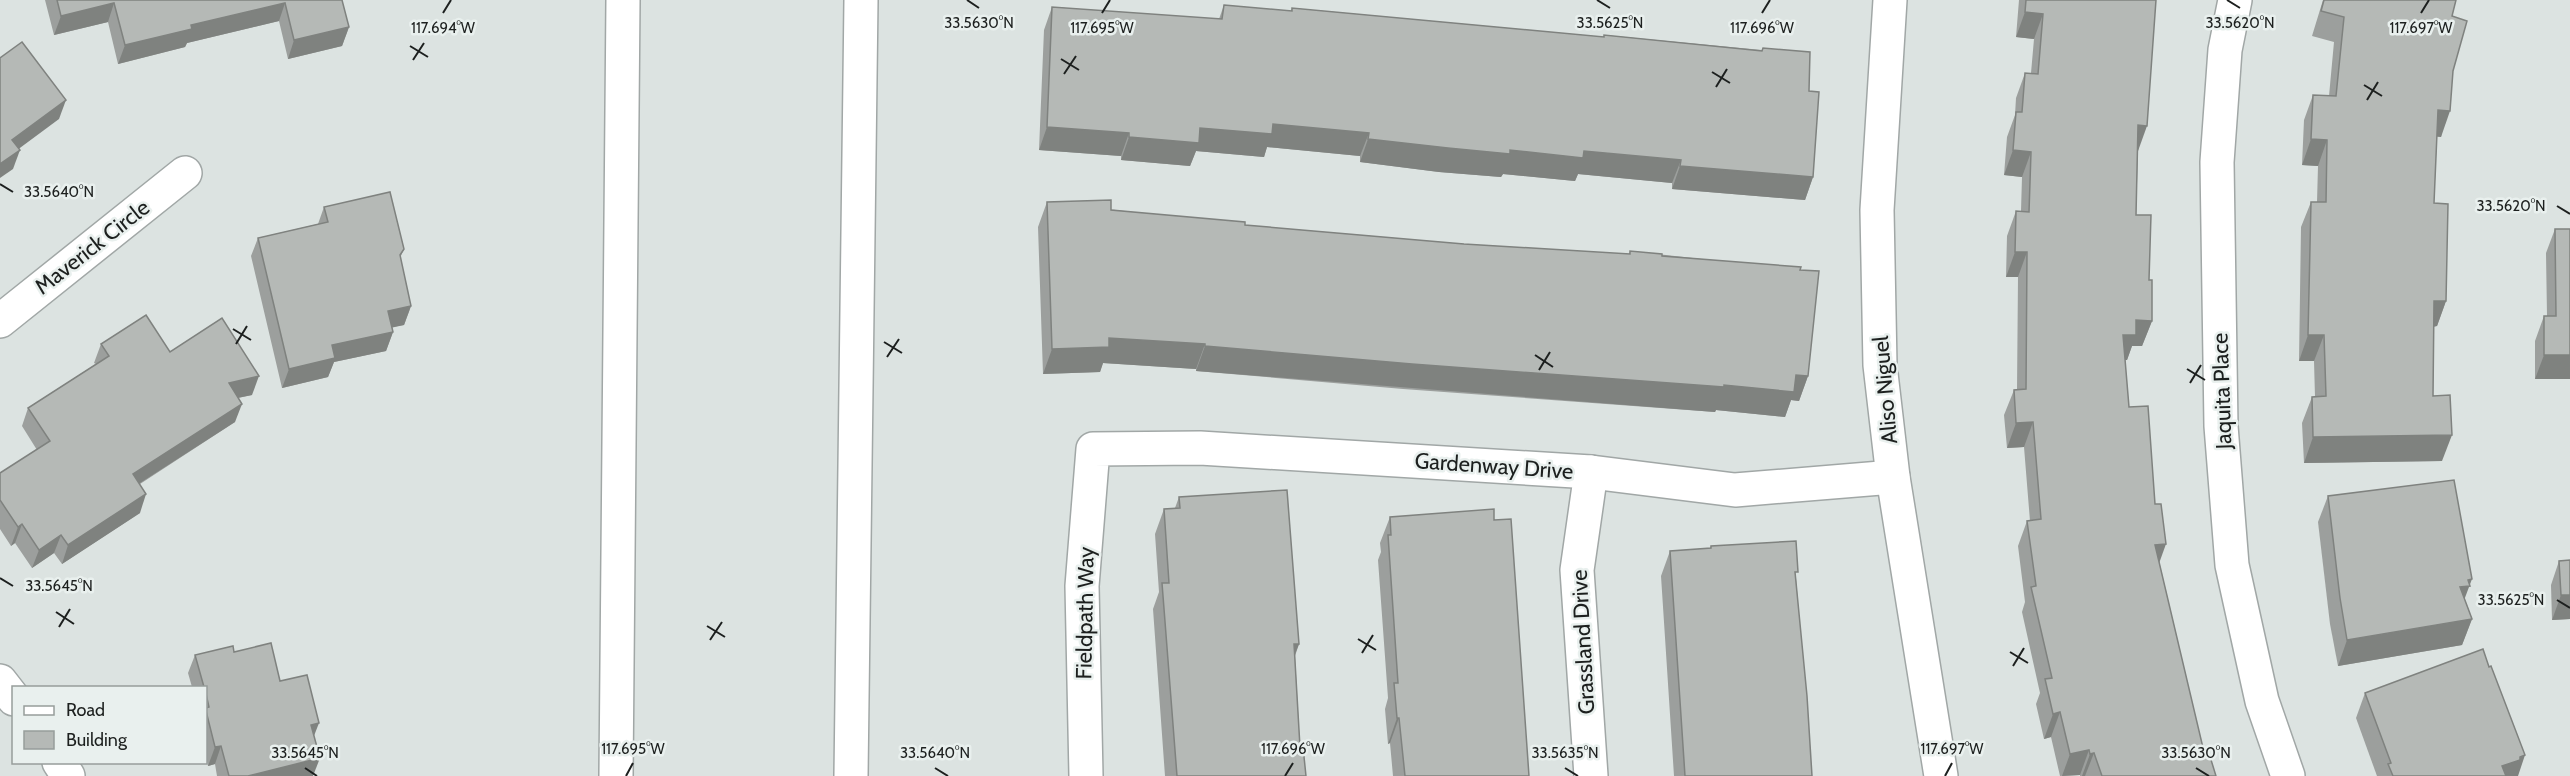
<svg xmlns="http://www.w3.org/2000/svg" width="2570" height="776" font-family="Cabin,sans-serif">
  <style>
    .lines { fill: none; stroke-linecap: round; stroke-linejoin: round }
    .minor-casing { stroke: #a1a7a6; stroke-width: 36 }
    .highway-casing { stroke: #a1a7a6; stroke-width: 36 }
    .minor { stroke: #fff; stroke-width: 33 }
    .highway { stroke: #fff; stroke-width: 33 }
    .wall { fill: #9c9f9d }
    .shaded-wall { fill: #7f827f }
    .building { fill: #b5b9b6; stroke: #7f827f; stroke-width: 1.5 }
    .ticks { fill: none; stroke: #1d201f; stroke-width: 2 }
    .labels { text-anchor: middle; dominant-baseline: central; stroke-width: 5; stroke-linejoin: round; paint-order: stroke }
    .street-label { font-size: 22px; fill: #1d201f; stroke: #e9f0ee }
    .ticks-label { font-size: 15px; text-anchor: middle; fill: #1d201f; stroke: #e9f0ee; stroke-width: 5; stroke-linejoin: round; paint-order: stroke }
  </style>
  <rect width="100%" height="100%" fill="#dce3e1"/>
  <g class="lines">
    <defs>
      <g id="minor">
        <path d="M1890,0L1877,210L1880,365L1893,477L1941,776"/>
        <path d="M2235,0L2225,50L2217,162L2221,426L2232,565L2262,701L2288,776"/>
        <path d="M0,321L185,173"/>
        <path d="M1591,472L1577,570L1591,776"/>
        <path d="M0,681L14,699"/>
        <path d="M59,762L68,776"/>
        <path d="M1086,776L1082,586L1093,449L1200,448L1591,472L1735,490L1893,477"/>
      </g>
      <g id="highway">
        <path d="M616,776L623,0"/>
        <path d="M851,776L861,0"/>
      </g>
    </defs>
    <use href="#minor" class="minor-casing"/>
    <use href="#highway" class="highway-casing"/>
    <use href="#minor" class="minor"/>
    <use href="#highway" class="highway"/>
  </g>
  <g class="wall">
    <path d="M45,0H342L349,27L342,46L288,59L279,21L187,43L185,47L118,64L108,22L54,35Z"/>
    <path d="M2019,0H2156L2138,151L2136,215L2149,280L2152,321L2142,346H2132L2127,360H2125L2129,407L2159,561L2204,752L2216,776H2080V775L2060,776L2051,737L2044,739L2036,704L2040,693L2022,612L2025,602L2018,546L2027,521H2030L2024,447L2007,448L2004,415L2014,390H2017L2018,277H2006L2007,236L2016,211H2021L2022,177L2004,175L2007,137L2015,115L2016,98L2025,73H2031L2034,39L2016,37Z"/>
    <path d="M2323,0H2456L2452,16L2453,71L2441,137L2437,136L2434,203L2446,301L2437,326L2434,327L2433,396L2442,461L2304,463L2302,423L2312,397H2315L2314,361H2299L2301,227L2311,202H2317L2318,166L2302,165L2304,120L2313,95L2329,96L2334,42L2312,36Z"/>
    <path d="M1224,5L1291,11L1292,8L1604,37V35L1762,50L1763,48L1809,91L1813,177L1805,200L1672,189V183L1578,174L1575,181L1503,174L1501,177L1439,172L1360,162V156L1267,147L1264,157L1196,151L1190,166L1121,160V156L1039,150L1044,30L1052,7L1219,19Z"/>
    <path d="M1047,202L1245,225L1464,244L1629,254L1630,251L1800,270L1808,376L1799,401L1791,400L1785,417L1716,410L1715,412L1403,389L1196,371V369L1103,363L1100,372L1043,374L1038,227Z"/>
    <path d="M324,207L404,249L400,258L411,306L404,325L392,327L393,332L386,351L334,362L328,377L282,388L251,256L258,238L318,224Z"/>
    <path d="M2555,229L2570,379H2535V341L2544,316H2547L2546,253Z"/>
    <path d="M101,344L170,352L252,395L238,398L235,422L140,484V513L62,564L54,553L32,568L15,543L11,546L0,529V473L37,450L22,426L28,408L96,364L94,363Z"/>
    <path d="M2328,496L2465,600L2472,619L2462,645L2338,666L2330,624L2318,522Z"/>
    <path d="M1179,497L1299,644L1295,656L1300,747L1306,776H1165L1153,609L1159,592L1155,534L1164,509L1175,508Z"/>
    <path d="M1390,517L1494,520L1529,776H1393L1390,743L1388,744L1385,709L1388,698L1378,560L1381,552L1380,543Z"/>
    <path d="M1711,546L1796,578L1812,776H1674L1661,576L1670,551L1710,548Z"/>
    <path d="M2559,561L2570,619L2552,620L2551,585Z"/>
    <path d="M234,652L280,681L314,736L313,776H217L215,764L208,766L206,756V687H192L188,673L195,655Z"/>
    <path d="M2365,693L2518,776H2377L2356,718Z"/>
  </g>
  <g class="shaded-wall">
    <path d="M114,3L108,22L54,35L61,16Z"/>
    <path d="M285,3L279,21L187,43L185,47L118,64L125,45L191,25Z"/>
    <path d="M2025,12L2043,14L2034,39L2016,37Z"/>
    <path d="M349,27L342,46L288,59L294,40Z"/>
    <path d="M66,100L59,119L5,159L12,140Z"/>
    <path d="M2438,110L2450,111L2441,137L2429,136Z"/>
    <path d="M1273,124L1369,133L1360,156L1267,147L1264,157L1196,151L1190,166L1121,160L1129,137L1200,128Z"/>
    <path d="M2138,125L2147,126L2138,151L2129,150Z"/>
    <path d="M1047,127L1129,133L1121,156L1039,150Z"/>
    <path d="M1368,139L1510,150L1584,151L1681,160L1672,183L1578,174L1575,181L1503,174L1501,177L1439,172L1360,162Z"/>
    <path d="M2311,139L2327,140L2318,166L2302,165Z"/>
    <path d="M20,150L13,169L0,178V164Z"/>
    <path d="M2013,150L2031,152L2022,177L2004,175Z"/>
    <path d="M1680,166L1813,177L1805,200L1672,189Z"/>
    <path d="M2015,252H2027L2018,277H2006Z"/>
    <path d="M2434,301H2446L2437,326L2425,327Z"/>
    <path d="M411,306L404,325L381,330L388,311Z"/>
    <path d="M2136,320L2152,321L2142,346H2132L2127,360H2113L2123,335Z"/>
    <path d="M393,332L386,351L334,362L328,377L282,388L289,369L332,345Z"/>
    <path d="M2308,335H2324L2314,361H2299Z"/>
    <path d="M1109,338L1205,344L1196,369L1103,363L1100,372L1043,374L1052,349Z"/>
    <path d="M1205,346L1724,385L1796,375L1808,376L1799,401L1791,400L1785,417L1716,410L1715,412L1196,371Z"/>
    <path d="M2544,355H2570V379H2535Z"/>
    <path d="M259,376L252,395L222,401L229,383Z"/>
    <path d="M242,404L235,422L126,492L133,474Z"/>
    <path d="M2033,422L2024,447L2007,448L2016,423Z"/>
    <path d="M2452,435L2442,461L2304,463L2313,437Z"/>
    <path d="M146,494L140,513L62,564L68,545Z"/>
    <path d="M22,524L15,543L11,546L18,527Z"/>
    <path d="M61,535L54,553L32,568L39,550Z"/>
    <path d="M2166,544L2157,569L2155,545Z"/>
    <path d="M2472,579L2460,611V587L2468,580Z"/>
    <path d="M2561,595H2570V619L2552,620Z"/>
    <path d="M2472,619L2462,645L2338,666L2347,640Z"/>
    <path d="M1294,644H1299L1289,670Z"/>
    <path d="M2060,712L2051,737L2044,739L2053,714Z"/>
    <path d="M1397,718H1399L1390,743L1388,744Z"/>
    <path d="M319,723L312,741L311,725Z"/>
    <path d="M221,746L215,764L208,766L215,747Z"/>
    <path d="M2089,750L2080,775L2062,776L2070,754Z"/>
    <path d="M2094,753L2085,776H2082L2090,754Z"/>
    <path d="M2525,755L2518,776H2499L2502,766Z"/>
    <path d="M320,758L313,776H248Z"/>
  </g>
  <g class="building">
    <path d="M57,0H342L349,27L294,40L285,3L191,25L192,29L125,45L114,3L61,16Z"/>
    <path d="M2026,0H2156L2147,126L2138,125L2136,215H2151L2149,280H2152V321L2136,320V335H2123L2129,407L2148,406L2155,504H2161L2166,544L2155,545L2204,752L2208,750L2216,776H2102L2094,753L2090,754L2089,750L2070,754L2060,712L2053,714L2045,679L2052,678L2031,587L2036,586L2027,521L2041,519L2033,422L2016,423L2014,390L2026,389L2027,252H2015L2016,211L2029,212L2031,152L2013,150L2016,112H2022L2025,73L2038,74L2043,14L2025,12Z"/>
    <path d="M2324,0H2456L2452,16L2467,21L2453,71L2450,111L2438,110L2434,203L2448,204L2446,301H2434L2433,396L2450,395L2452,435L2313,437L2312,397L2326,396L2324,335H2308L2311,202H2326L2327,140L2311,139L2313,95L2336,96L2344,17L2321,11Z"/>
    <path d="M1224,5L1292,11V8L1604,37V35L1762,51L1763,48L1810,52L1809,91L1819,92L1813,177L1680,166L1681,160L1584,151L1583,158L1510,150V154L1448,148L1368,139L1369,133L1273,124L1272,134L1200,128L1199,143L1129,137V133L1047,127L1052,7L1222,19Z"/>
    <path d="M22,42L66,100L12,140L20,150L0,164V58Z"/>
    <path d="M390,192L404,249L400,255L411,306L388,311L393,332L332,345L335,358L289,369L258,238L328,222L324,207Z"/>
    <path d="M1111,200V210L1245,222V225L1464,244L1630,254V251L1662,254V256L1801,267L1800,270L1819,271L1808,376L1796,375L1794,392L1724,385V387L1412,364L1205,346V344L1109,338V347L1052,349L1047,202Z"/>
    <path d="M2555,229H2570V355H2544V316H2556Z"/>
    <path d="M146,315L170,352L222,318L259,376L229,383L242,404L133,474L146,494L68,545L61,535L39,550L22,524L18,527L0,500V473L50,441L28,408L109,356L101,344Z"/>
    <path d="M2454,480L2472,579L2468,580L2470,586L2460,587L2472,619L2347,640L2340,598L2328,496Z"/>
    <path d="M1287,490L1299,644H1294L1300,747H1303L1306,776H1177L1162,583H1169L1164,509L1180,508L1179,497Z"/>
    <path d="M1494,509V520L1511,519L1529,776H1405L1399,718H1397L1394,683H1398L1388,535H1391L1390,517Z"/>
    <path d="M1796,541L1798,572H1795L1807,696L1812,776H1685L1670,551L1711,548V546Z"/>
    <path d="M2570,560V595H2561L2559,561Z"/>
    <path d="M271,643L280,681L307,675L319,723L311,725L320,758L248,776H229L221,746L215,747L206,711V708L209,707L206,694V687H204L195,655L233,646L234,652Z"/>
    <path d="M2483,649L2489,667L2491,666L2525,755L2520,757V760L2502,766L2506,776H2393L2388,764L2391,763L2365,693Z"/>
  </g>
  <path class="ticks" d="M967,0L979,8M1597,0L1610,8M2227,0L2240,8M443,13L451,0M1102,13L1110,0M1762,13L1770,0M2421,13L2429,0M410,46L428,57M1061,59L1079,70M413,60L424,43M1712,72L1730,83M1064,74L1076,56M2364,85L2382,96M1716,87L1727,69M2367,100L2378,82M0,184L13,192M2557,206L2570,214M233,329L251,340M884,342L902,353M236,344L247,326M1535,355L1553,367M887,357L899,339M2187,369L2205,380M1539,370L1550,352M2190,383L2201,365M0,578L13,586M2557,600L2570,608M56,612L74,624M707,626L725,637M59,627L70,609M1358,639L1376,650M710,640L722,622M2010,652L2028,663M1362,653L1373,635M2013,666L2024,648M305,768L317,776M935,768L948,776M1565,768L1578,776M2196,768L2209,776M626,776L633,763M1285,776L1293,763M1945,776L1952,763"/>
  <g class="labels">
    <g class="street-label">
      <text transform="translate(92 247) rotate(-38)">Maverick Circle</text>
      <text transform="translate(1885 390) rotate(-95)">Aliso Niguel</text>
      <text transform="translate(2222 391) rotate(-92)">Jaquita Place</text>
      <text transform="translate(1494 466) rotate(4)">Gardenway Drive</text>
      <text transform="translate(1085 613) rotate(-89)">Fieldpath Way</text>
      <text transform="translate(1583 642) rotate(-93)">Grassland Drive</text>
    </g>
  </g>
  <g class="ticks-label">
    <text x="979" y="28">33.5630°N</text>
    <text x="1610" y="28">33.5625°N</text>
    <text x="2240" y="28">33.5620°N</text>
    <text x="443" y="33">117.694°W</text>
    <text x="1102" y="33">117.695°W</text>
    <text x="1762" y="33">117.696°W</text>
    <text x="2421" y="33">117.697°W</text>
    <text x="59" y="197">33.5640°N</text>
    <text x="2511" y="211">33.5620°N</text>
    <text x="59" y="591">33.5645°N</text>
    <text x="2511" y="605">33.5625°N</text>
    <text x="633" y="754">117.695°W</text>
    <text x="1293" y="754">117.696°W</text>
    <text x="1952" y="754">117.697°W</text>
    <text x="305" y="758">33.5645°N</text>
    <text x="935" y="758">33.5640°N</text>
    <text x="1565" y="758">33.5635°N</text>
    <text x="2196" y="758">33.5630°N</text>
  </g>
  <rect x="12" y="686" width="195" height="78" fill="#e9f0ee" stroke="#979d9b" stroke-width="1.5"/>
  <rect x="24" y="706" width="30" height="9" fill="#ffffff" stroke="#979d9b" stroke-width="1.5"/>
  <text x="66" y="716" font-size="18" fill="#1d201f">Road</text>
  <rect x="24" y="731" width="30" height="18" fill="#b5b9b6" stroke="#979d9b" stroke-width="1.5"/>
  <text x="66" y="746" font-size="18" fill="#1d201f">Building</text>
</svg>
